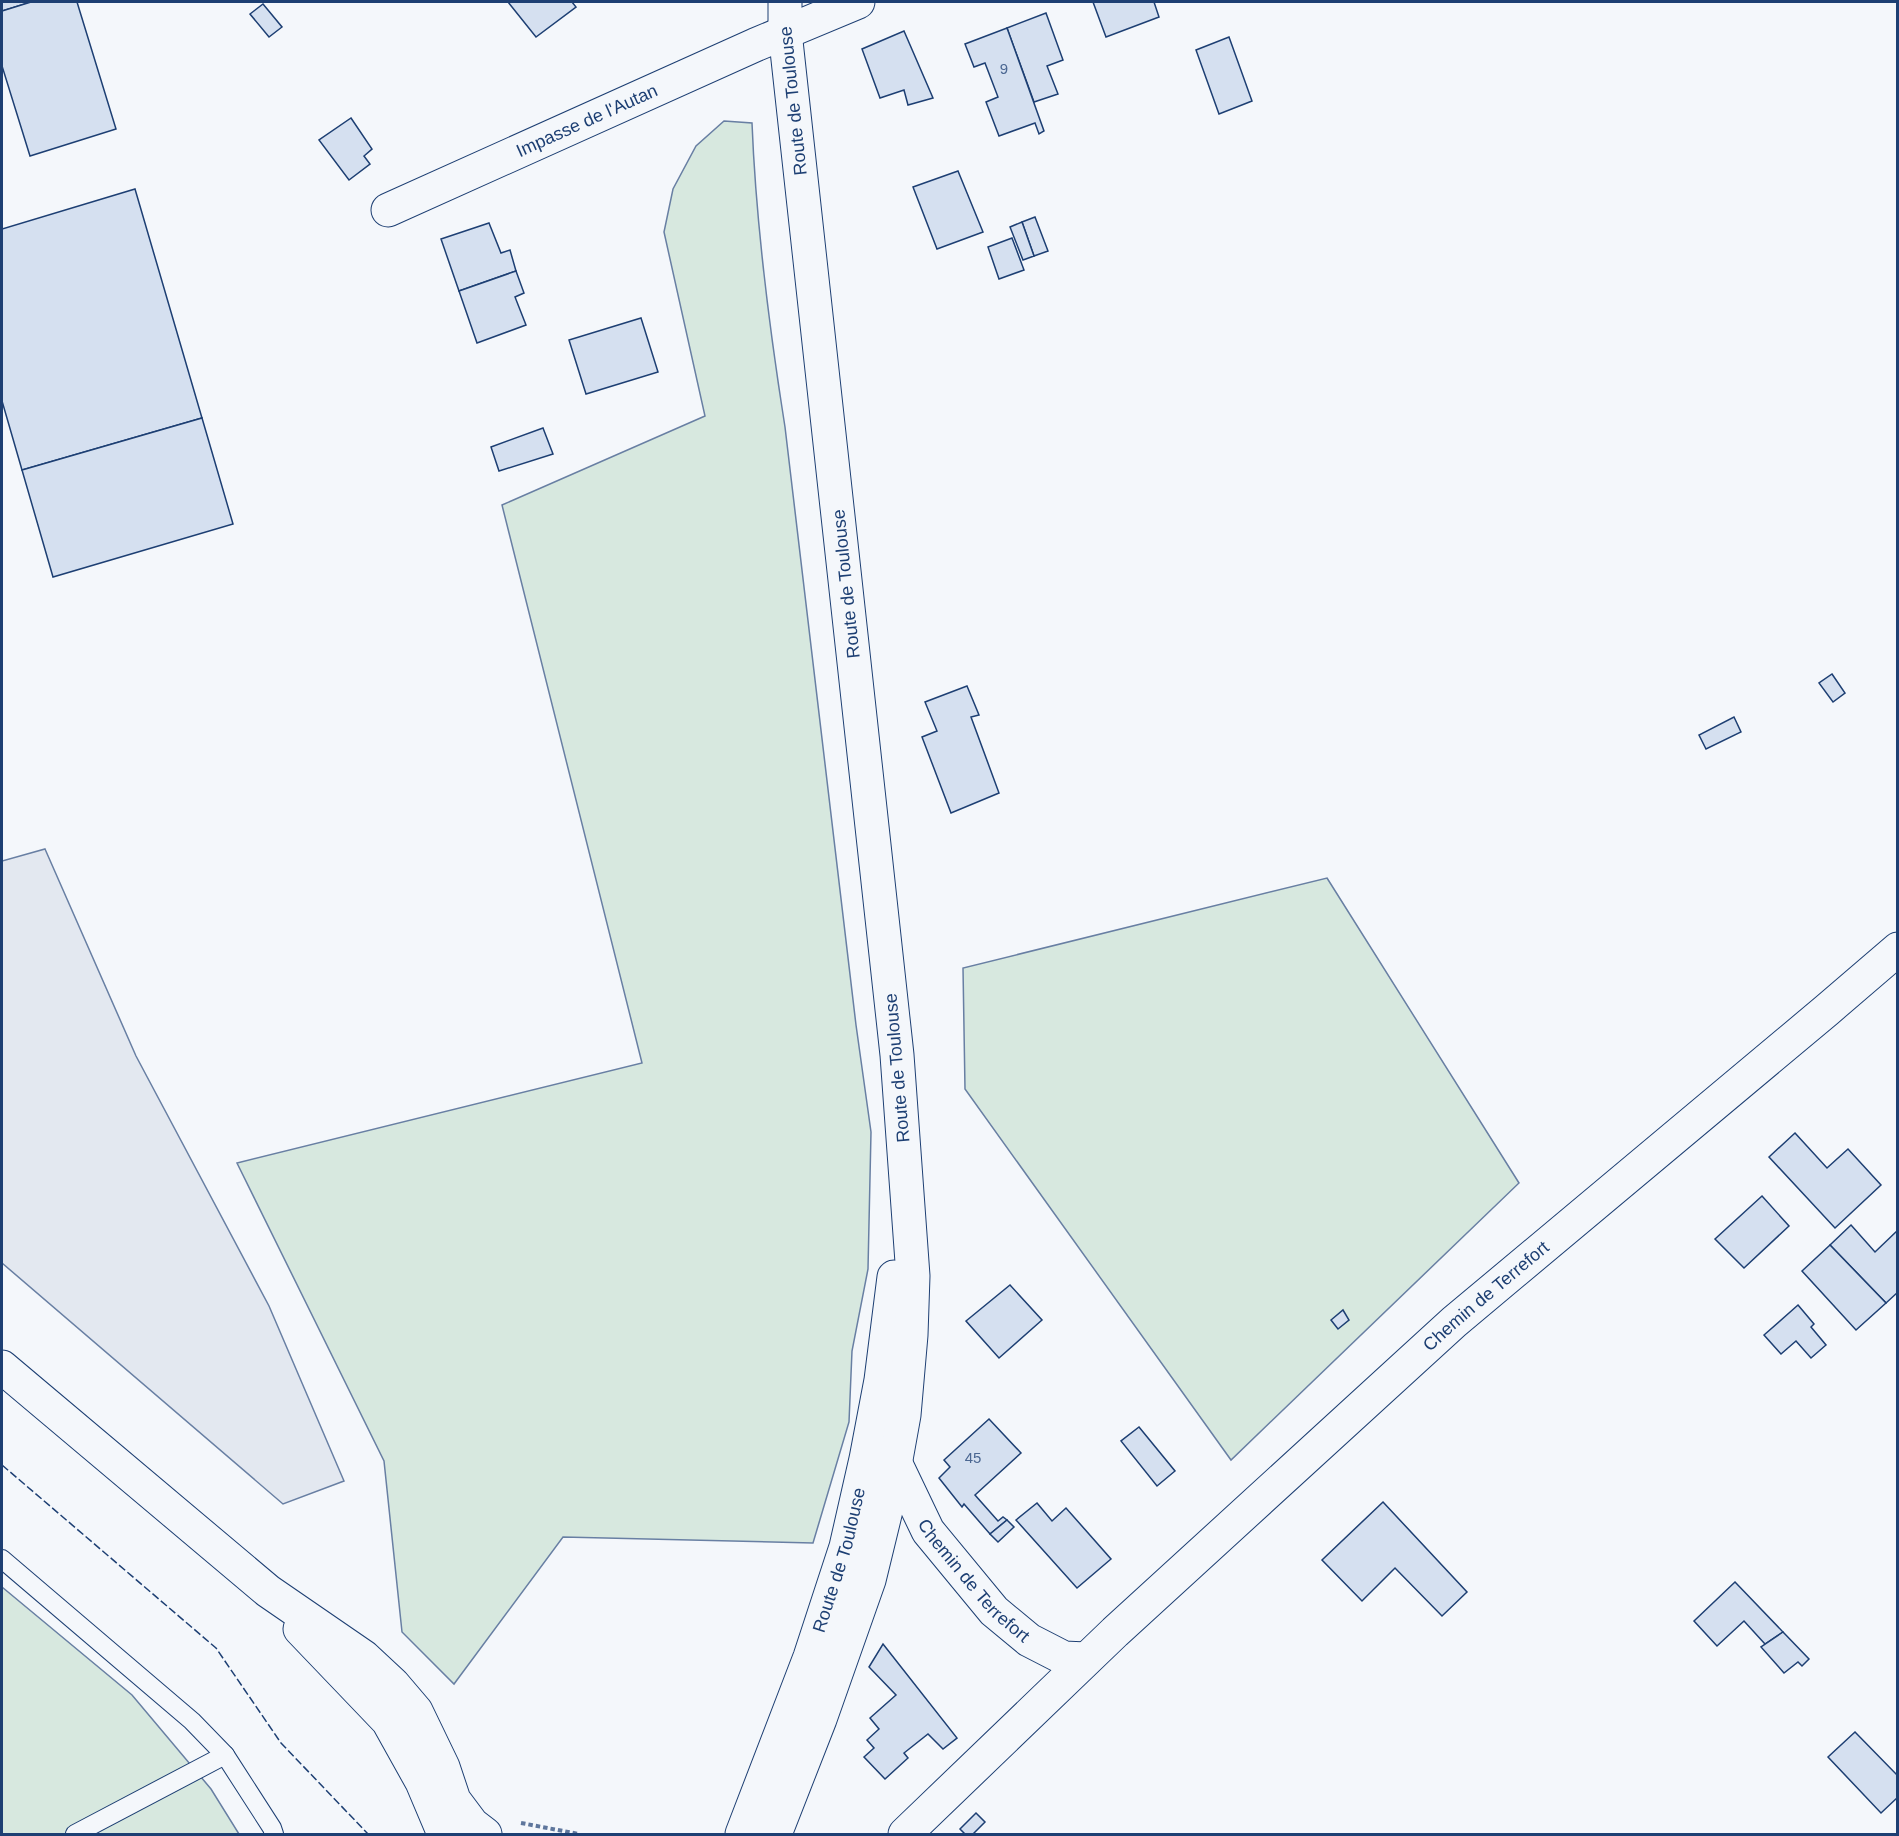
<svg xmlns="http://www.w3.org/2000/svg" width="1899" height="1836" font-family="Helvetica,sans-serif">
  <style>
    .green { fill: #d7e8df; stroke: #687fa3; stroke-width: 1.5 }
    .parking { fill: #e3e8f0; stroke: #687fa3; stroke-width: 1.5 }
    .building { fill: #d5e0f0; stroke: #1d3f73; stroke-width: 1.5 }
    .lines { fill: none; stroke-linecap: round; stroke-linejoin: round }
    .lane-casing { stroke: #1d3f73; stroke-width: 20 }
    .street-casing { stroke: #1d3f73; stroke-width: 35 }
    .secondary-casing { stroke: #1d3f73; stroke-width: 35 }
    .path { stroke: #5e769c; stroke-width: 4; stroke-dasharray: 4.5 3; stroke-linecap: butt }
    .lane { stroke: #f4f7fb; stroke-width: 18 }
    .street { stroke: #f4f7fb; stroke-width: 33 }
    .secondary { stroke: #f4f7fb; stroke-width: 33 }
    .fence { stroke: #1d3f73; stroke-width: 1.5; stroke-dasharray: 8 3; stroke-linecap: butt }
    .labels { text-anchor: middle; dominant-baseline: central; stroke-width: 4.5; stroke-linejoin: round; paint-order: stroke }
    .number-label { font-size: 15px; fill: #4b6792 }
    .street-label { font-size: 18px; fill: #1d3f73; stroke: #f4f7fb }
  </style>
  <rect width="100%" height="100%" fill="#f4f7fb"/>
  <g class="green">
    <path d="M724,121L752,123C756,225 769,326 785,427L856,1025L871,1132L868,1269L852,1351L849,1422L813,1543L563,1537L454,1684L402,1632L384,1461L237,1163L642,1063L502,505L705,416L664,232L673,189L696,146Z"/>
    <path d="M1327,878L1519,1183L1231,1460L965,1089L963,968Z"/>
    <path d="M2,1587L132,1695L211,1789L239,1834H2Z"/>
  </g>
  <path class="parking" d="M45,849L136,1056L269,1306L344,1481L283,1504L2,1263V861Z"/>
  <g class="building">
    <path d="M2,2H31L2,11Z"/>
    <path d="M31,2H77L116,129L30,156L2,66V11Z"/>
    <path d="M508,2H572L576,7L536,37Z"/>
    <path d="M1093,2H1154L1159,17L1106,37Z"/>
    <path d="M263,4L282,27L269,37L250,14Z"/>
    <path d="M1046,13L1063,60L1047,66L1058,94L1034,102L1007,28Z"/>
    <path d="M1007,28L1044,131L1039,134L1035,123L999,136L986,102L998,97L985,63L974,67L965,44Z"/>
    <path d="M904,31L933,98L908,105L904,90L880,98L862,49Z"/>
    <path d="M1229,37L1252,101L1219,114L1196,50Z"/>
    <path d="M351,118L372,149L364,156L370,164L349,180L319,140Z"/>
    <path d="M958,171L983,232L937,249L913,187Z"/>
    <path d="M135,189L202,418L22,470L2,401V229Z"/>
    <path d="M1035,217L1048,251L1034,256L1022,222Z"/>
    <path d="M1022,222L1034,256L1023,260L1010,227Z"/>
    <path d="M489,223L501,253L510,250L516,271L459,291L441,239Z"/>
    <path d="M1012,238L1024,270L999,279L988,247Z"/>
    <path d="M516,271L524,293L515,297L526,325L477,343L459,291Z"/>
    <path d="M641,318L658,372L586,394L569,340Z"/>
    <path d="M202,418L233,524L53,577L22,470Z"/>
    <path d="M543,428L553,454L499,471L491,447Z"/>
    <path d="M1832,674L1845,693L1833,702L1819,683Z"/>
    <path d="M967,686L979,715L971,717L999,793L951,813L922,737L937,731L925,702Z"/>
    <path d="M1734,717L1741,732L1706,749L1699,735Z"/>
    <path d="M1795,1133L1827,1168L1848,1149L1881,1185L1835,1228L1769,1157Z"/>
    <path d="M1762,1196L1789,1226L1744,1268L1715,1239Z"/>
    <path d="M1851,1225L1875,1252L1898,1230V1292L1886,1303L1830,1245Z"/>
    <path d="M1830,1245L1886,1303L1856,1330L1802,1271Z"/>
    <path d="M1010,1285L1042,1320L999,1358L966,1321Z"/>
    <path d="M1798,1305L1814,1324L1811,1327L1826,1345L1811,1358L1796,1341L1781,1354L1764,1335Z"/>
    <path d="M1343,1310L1349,1320L1338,1329L1331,1320Z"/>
    <path d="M989,1419L1021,1453L975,1495L998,1521L1003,1517L1007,1520L990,1534L964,1504L962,1507L939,1478L950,1467L944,1460Z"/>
    <path d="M1139,1427L1175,1471L1157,1486L1121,1441Z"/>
    <path d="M1383,1502L1467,1592L1442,1616L1395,1568L1362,1601L1322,1560Z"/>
    <path d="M1037,1503L1052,1521L1066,1508L1111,1559L1077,1588L1016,1520Z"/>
    <path d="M1007,1520L1014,1527L998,1542L990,1534Z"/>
    <path d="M1735,1582L1783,1632L1765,1644L1744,1621L1717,1646L1694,1621Z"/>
    <path d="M1783,1632L1809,1659L1802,1666L1798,1662L1784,1673L1761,1647Z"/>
    <path d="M883,1644L957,1738L943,1749L928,1734L904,1753L908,1758L885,1779L864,1757L874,1748L867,1740L879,1729L870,1718L896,1695L869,1667Z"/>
    <path d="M1855,1732L1898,1776V1797L1881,1813L1828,1757Z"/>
    <path d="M976,1813L985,1822L973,1834H965L960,1829Z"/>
  </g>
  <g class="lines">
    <defs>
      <g id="lane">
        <path d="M2,1559L192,1721L225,1755L272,1828L274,1834"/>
        <path d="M75,1834L225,1755"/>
      </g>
      <g id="street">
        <path id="s1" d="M388,210L755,45L858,2"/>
        <path id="s2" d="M895,1462L928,1531L994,1611L1029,1640L1064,1658L1086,1659"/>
        <path id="s3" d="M905,1834L1115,1632L1454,1322L1827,1010L1898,949"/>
      </g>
      <g id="secondary">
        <path d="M2,1367L268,1591L364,1657L393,1684L416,1711L443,1767L454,1800L472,1824L485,1834"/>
        <path d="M300,1629L388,1721L422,1782L444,1834"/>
        <path id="s4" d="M742,1834L810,1657L846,1547L866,1459L881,1380L894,1277"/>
        <path d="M775,1834L820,1719L869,1580L889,1498L904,1415L911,1335L913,1276L897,1055L785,32V2"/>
      </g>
    </defs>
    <use href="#lane" class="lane-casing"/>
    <use href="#street" class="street-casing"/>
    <use href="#secondary" class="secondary-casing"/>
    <path class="path" d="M521,1823L579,1834"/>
    <use href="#lane" class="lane"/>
    <use href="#street" class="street"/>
    <use href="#secondary" class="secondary"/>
    <path class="fence" d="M2,1465L216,1648L281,1743L368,1834"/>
  </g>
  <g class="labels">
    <g class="number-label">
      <text x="1004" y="68">9</text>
      <text x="973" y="1457">45</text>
    </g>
    <g class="street-label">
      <text transform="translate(793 101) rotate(-96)">Route de Toulouse</text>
      <text stroke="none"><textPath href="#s1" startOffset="218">Impasse de l'Autan</textPath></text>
      <text transform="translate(846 584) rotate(-96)">Route de Toulouse</text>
      <text transform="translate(897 1068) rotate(-95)">Route de Toulouse</text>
      <text stroke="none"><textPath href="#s3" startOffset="792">Chemin de Terrefort</textPath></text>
      <text stroke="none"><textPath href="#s4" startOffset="291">Route de Toulouse</textPath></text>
      <text stroke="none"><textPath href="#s2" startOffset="144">Chemin de Terrefort</textPath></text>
    </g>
  </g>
  <rect width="1899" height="1836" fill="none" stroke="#1d3f73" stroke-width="6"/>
</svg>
